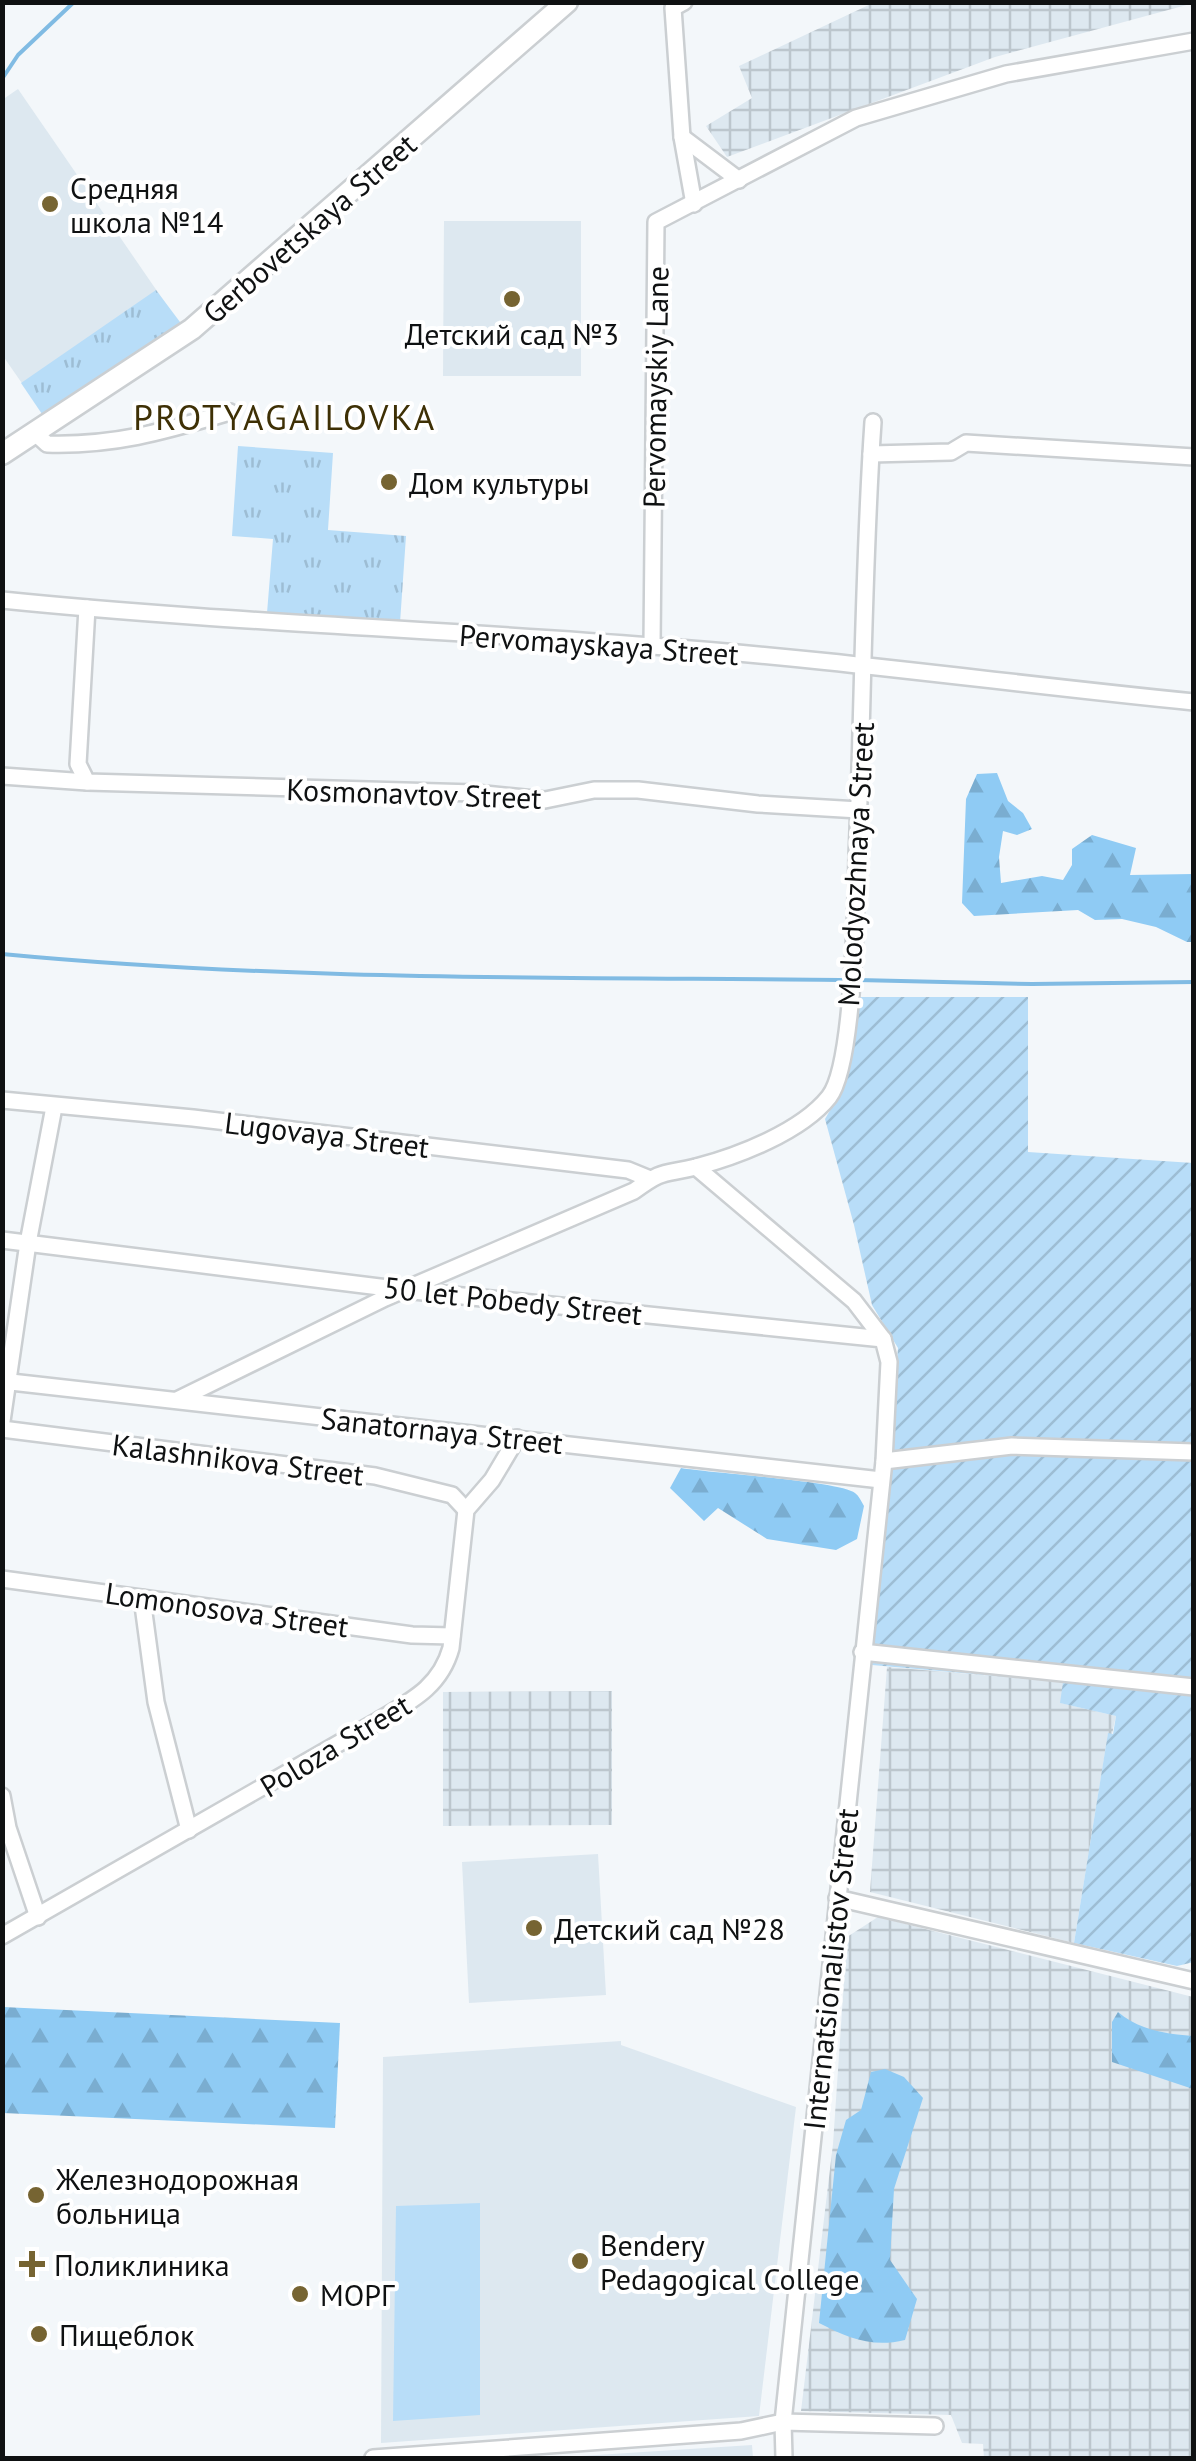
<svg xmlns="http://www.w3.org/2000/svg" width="1196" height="2461" font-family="'PT Sans',sans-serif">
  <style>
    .built { fill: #dde8f0 }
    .industrial { fill: url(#industrial-grid) }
    .grass { fill: url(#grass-tufts) }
    .forest { fill: url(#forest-firs) }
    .garden { fill: url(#garden-furrows) }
    .pitch { fill: #b8ddf8 }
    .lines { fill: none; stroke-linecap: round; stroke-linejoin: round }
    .stream { stroke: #80bbe3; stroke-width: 4 }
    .street-casing { stroke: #cbcfd2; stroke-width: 20 }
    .secondary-casing { stroke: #cbcfd2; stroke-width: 25 }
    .street { stroke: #fff; stroke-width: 15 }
    .secondary { stroke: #fff; stroke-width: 20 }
    .poi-dot { fill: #766432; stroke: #fff; stroke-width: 4 }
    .labels { text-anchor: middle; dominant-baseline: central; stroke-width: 8; stroke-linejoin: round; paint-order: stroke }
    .poi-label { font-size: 30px; fill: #0f1112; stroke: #fff; text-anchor: start }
    .street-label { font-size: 30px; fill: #0f1112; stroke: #fff }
    .quarter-label { font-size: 35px; letter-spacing: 2.5px; fill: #3e3005; stroke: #fff }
  </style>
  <defs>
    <pattern id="industrial-grid" width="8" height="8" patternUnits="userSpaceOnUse" patternTransform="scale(2.5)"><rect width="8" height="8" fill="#dde8f0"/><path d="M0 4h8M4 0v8" fill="none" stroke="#bcc6cd"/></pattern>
    <pattern id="grass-tufts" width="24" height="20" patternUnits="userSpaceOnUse" patternTransform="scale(2.5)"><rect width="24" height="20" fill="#b8ddf8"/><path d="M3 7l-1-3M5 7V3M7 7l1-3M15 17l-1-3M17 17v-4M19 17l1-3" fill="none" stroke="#9dbdd4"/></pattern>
    <pattern id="forest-firs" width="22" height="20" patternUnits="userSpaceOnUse" patternTransform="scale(2.5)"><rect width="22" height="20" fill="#8fcbf4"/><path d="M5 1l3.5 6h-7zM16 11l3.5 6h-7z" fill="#7aadd0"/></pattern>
    <pattern id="garden-furrows" width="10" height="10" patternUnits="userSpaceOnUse" patternTransform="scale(2.5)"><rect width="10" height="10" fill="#b8ddf8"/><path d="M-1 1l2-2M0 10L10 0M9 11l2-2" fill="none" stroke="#9dbdd4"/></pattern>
  </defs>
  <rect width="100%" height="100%" fill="#f3f7fa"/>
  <g class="built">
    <path d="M18,89L177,320L42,412L3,356L2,100Z"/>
    <path d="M444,221H581V376H443Z"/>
    <path d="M598,1854L606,1995L469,2003L462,1862Z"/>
    <path d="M621,2041V2045L796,2107L759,2416L381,2443L383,2057Z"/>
    <path d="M752,2445L753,2458H550Z"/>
  </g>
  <g class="industrial">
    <path d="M875,2H1193L1194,3L995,57L727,157L706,126L752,98L739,66Z"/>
    <path d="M887,1667L1064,1682L1061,1703L1116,1716L1112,1734H1108L1074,1943L870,1892Z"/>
    <path d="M612,1691V1825L443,1826V1692Z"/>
    <path d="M878,1917L1193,1997V2458H984L983,2444L962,2443L951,2415L801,2411L833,2144L847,1937Z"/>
  </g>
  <g class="grass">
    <path d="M156,290L183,326L46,420L21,383Z"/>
    <path d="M238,446L333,453L328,530L406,536L400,623L267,613L273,539L232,536Z"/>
  </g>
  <g class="forest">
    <path d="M997,773L1008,801L1023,813L1032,829L1017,835L1003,831L999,857L1001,883L1042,876L1063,880L1072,865V849L1092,835L1136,848L1130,875L1193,874V942H1187L1156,927L1122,919L1095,920L1078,910L974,916L962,903L966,799L977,774Z"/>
    <path d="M681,1468C709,1473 841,1481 855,1493C859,1496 861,1501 864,1506L857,1539L836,1550L767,1539L718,1508L704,1521L670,1488Z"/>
    <path d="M3,2007L340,2023L335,2128L3,2113Z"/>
    <path d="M1118,2012C1139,2030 1166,2034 1193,2036V2089L1112,2062V2022Z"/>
    <path d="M885,2069L904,2077L923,2098L894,2189L890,2260L917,2299L905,2340C872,2348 848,2338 819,2323L836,2155L846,2120L861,2110L871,2072Z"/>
  </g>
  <path class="garden" d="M857,997H1028V1152L1193,1163L1194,1962L1177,1966L1074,1943L1108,1733L1113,1734L1116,1716L1060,1703L1063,1682L872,1665L898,1348L872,1305L854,1225L825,1119L844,1086Z"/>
  <path class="pitch" d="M480,2203V2415L393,2421L396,2206Z"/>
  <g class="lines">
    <g class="stream">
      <path d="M2,79L18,55L74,2"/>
      <path d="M2,954C284,981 567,977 849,980"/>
      <path d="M858,980L1032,984L1194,982"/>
    </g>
    <defs>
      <g id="street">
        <path d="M684,2L673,8L682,137L694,204"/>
        <path d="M682,137L739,180"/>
        <path d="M35,433L47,444C116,446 165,431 230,412"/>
        <path d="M871,454L951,452L966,443L1194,457"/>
        <path d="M2,600C218,622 435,629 652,646C833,659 1013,684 1194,702"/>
        <path d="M87,608L78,764L87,782L475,793L545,800L594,790H638L758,804L859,810"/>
        <path d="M652,646L656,222L856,118L1006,74L1194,41"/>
        <path d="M2,776L87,782"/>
        <path d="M2,1100L193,1118L628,1170L650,1179"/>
        <path d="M696,1167L854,1301L883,1339"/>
        <path d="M2,1240L404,1290L883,1339L889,1362L884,1461L783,2422L784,2458"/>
        <path d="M2,1381L881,1480"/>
        <path d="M177,1400L385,1298L634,1191C664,1169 662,1175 696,1167C738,1156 801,1132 829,1097C854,1065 856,903 857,856C863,712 863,566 873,422"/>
        <path d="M2,1421L28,1243L54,1107"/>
        <path d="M2,1429L375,1476L452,1495L466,1510"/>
        <path d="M884,1461L1012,1446L1194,1452"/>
        <path d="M2,1579L412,1635L452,1636"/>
        <path d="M142,1598L156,1702L189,1830"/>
        <path d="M862,1652L1194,1687"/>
        <path d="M2,1796L8,1828L38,1917"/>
        <path d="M837,1898L1194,1981"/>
        <path d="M2,1936L376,1722C409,1702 440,1688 451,1648L466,1510L492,1480L517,1438"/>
        <path d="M373,2458L741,2431L783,2422L935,2426"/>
      </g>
      <path id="secondary" d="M2,454L192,329L567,2"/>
    </defs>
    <use href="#street" class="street-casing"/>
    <use href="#secondary" class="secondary-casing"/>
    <use href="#street" class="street"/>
    <use href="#secondary" class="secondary"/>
  </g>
  <g class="poi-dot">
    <circle cx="50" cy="204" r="10"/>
    <circle cx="512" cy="299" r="10"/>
    <circle cx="389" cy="482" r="10"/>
    <circle cx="534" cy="1928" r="10"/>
    <circle cx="36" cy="2195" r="10"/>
    <circle cx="580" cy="2261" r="10"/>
    <path d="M27 2249h10v10h10v10h-10v10h-10v-10h-10v-10h10z"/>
    <circle cx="300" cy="2294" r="10"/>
    <circle cx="39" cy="2334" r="10"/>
  </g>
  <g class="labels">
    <g class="poi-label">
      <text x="70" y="187">Средняя<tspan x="70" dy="34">школа №14</tspan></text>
      <text x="512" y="333" text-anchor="middle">Детский сад №3</text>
      <text x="409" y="482">Дом культуры</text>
      <text x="554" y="1928">Детский сад №28</text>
      <text x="56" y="2178">Железнодорожная<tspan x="56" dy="34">больница</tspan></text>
      <text x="600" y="2244">Bendery<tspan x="600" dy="34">Pedagogical College</tspan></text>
      <text x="54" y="2264">Поликлиника</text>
      <text x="320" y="2294">МОРГ</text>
      <text x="59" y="2334">Пищеблок</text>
    </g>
    <g class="street-label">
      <text transform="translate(309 228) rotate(-41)">Gerbovetskaya Street</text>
      <text transform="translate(655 387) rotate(-89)">Pervomayskiy Lane</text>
      <text transform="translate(599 644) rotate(4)">Pervomayskaya Street</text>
      <text transform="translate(414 793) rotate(2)">Kosmonavtov Street</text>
      <text transform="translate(855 864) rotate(-87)">Molodyozhnaya Street</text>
      <text transform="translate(327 1134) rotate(7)">Lugovaya Street</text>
      <text transform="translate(513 1300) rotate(6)">50 let Pobedy Street</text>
      <text transform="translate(442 1430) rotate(6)">Sanatornaya Street</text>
      <text transform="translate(238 1459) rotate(7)">Kalashnikova Street</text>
      <text transform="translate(227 1609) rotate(8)">Lomonosova Street</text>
      <text transform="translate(335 1745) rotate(-31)">Poloza Street</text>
      <text transform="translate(830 1969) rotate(-84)">Internatsionalistov Street</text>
    </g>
    <g class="quarter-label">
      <text x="285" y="417">PROTYAGAILOVKA</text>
    </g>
  </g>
  <rect width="1196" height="2461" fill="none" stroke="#0f1112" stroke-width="10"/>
</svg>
